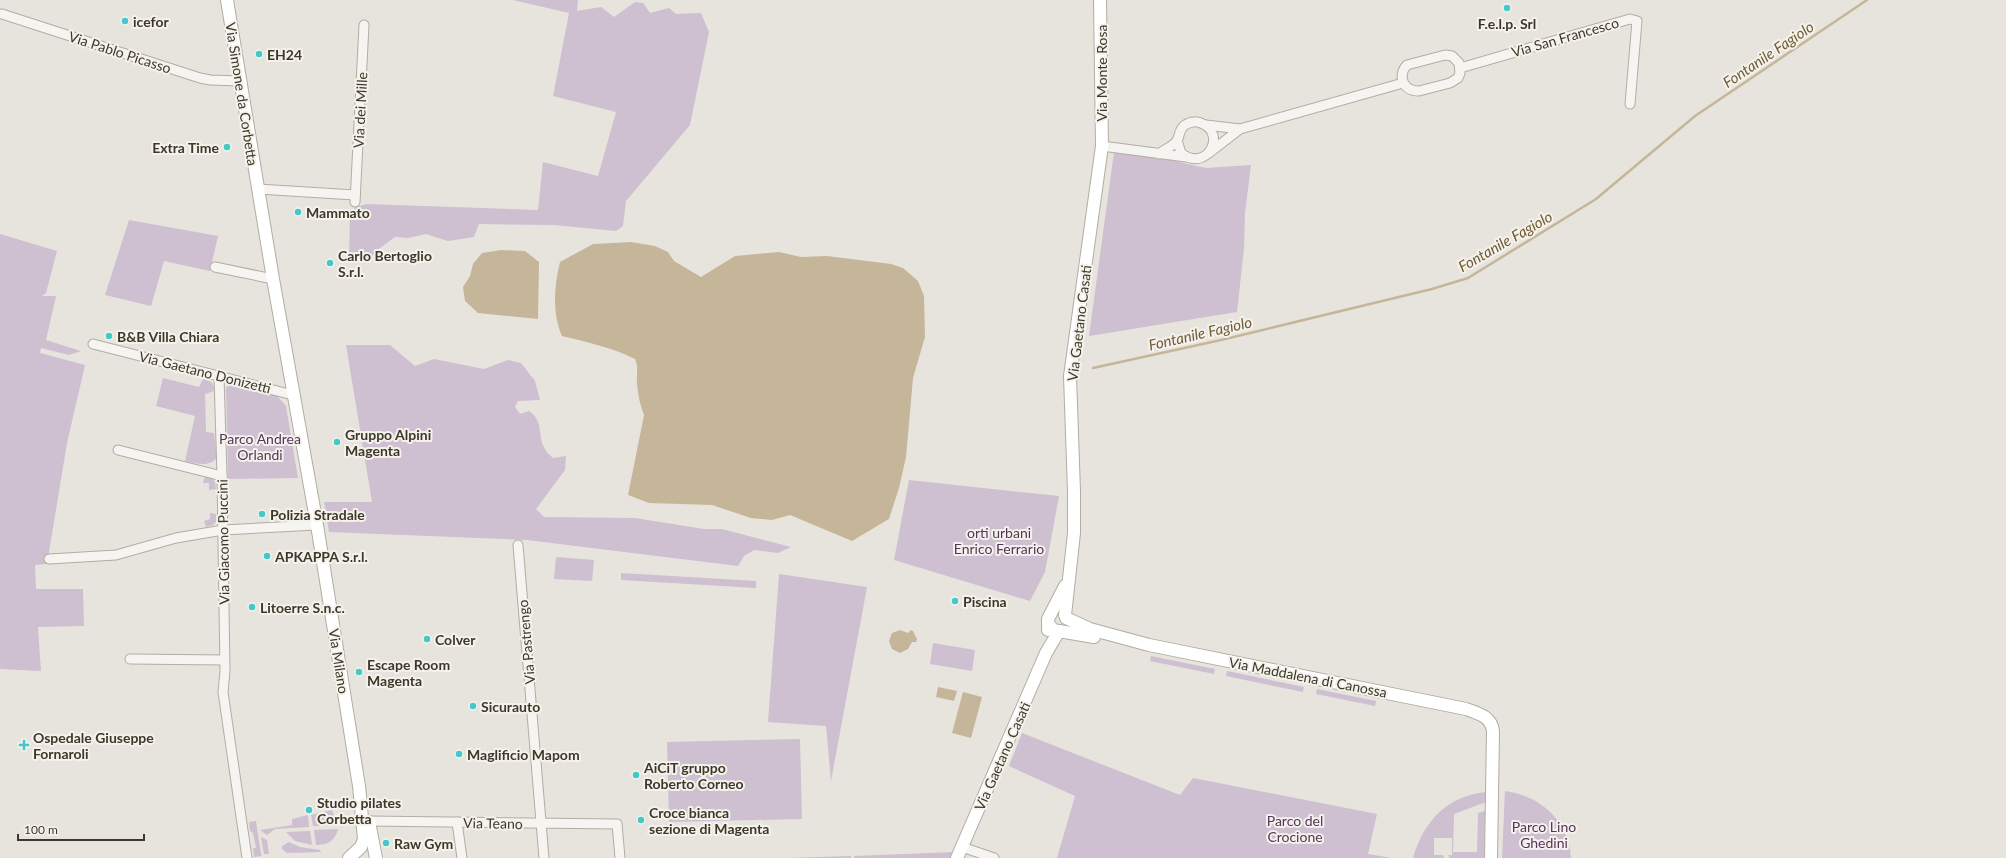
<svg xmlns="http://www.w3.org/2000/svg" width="2006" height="858" font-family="Lato,sans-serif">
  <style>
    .green { fill: #cebfd1 }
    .water { fill: #c6b699 }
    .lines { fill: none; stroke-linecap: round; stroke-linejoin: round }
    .stream { stroke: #c6b699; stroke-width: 2.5 }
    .street-casing { stroke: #b1ada3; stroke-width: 11 }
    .secondary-casing { stroke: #b1ada3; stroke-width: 14 }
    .street { stroke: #f5f4f0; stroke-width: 9 }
    .secondary { stroke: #fff; stroke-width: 12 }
    .poi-dot { fill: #45c9c7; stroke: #f5f2ed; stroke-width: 1.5 }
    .labels { text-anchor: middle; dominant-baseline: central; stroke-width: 4; stroke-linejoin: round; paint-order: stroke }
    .poi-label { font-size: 14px; font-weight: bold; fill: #3d3827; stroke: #f5f2ed; text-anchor: start }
    .street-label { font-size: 14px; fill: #3d3827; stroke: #f5f2ed }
    .park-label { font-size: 14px; fill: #563558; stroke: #f5f2ed }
    .water-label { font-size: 15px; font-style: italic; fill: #705c33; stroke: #f5f2ed }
  </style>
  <rect width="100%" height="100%" fill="#e7e4de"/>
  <g class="green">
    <path d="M513,0H578L577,11L601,7L614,17L635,2L643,3L650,13L669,8L676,14L701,13L709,32L690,125L626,201L623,226L616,231L554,225L479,224L474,237L448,241L426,234L408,238L395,237L376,251L371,259L358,262L349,261L350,215L355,207L367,204L538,210L543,162L598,176L616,112L553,96L569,13Z"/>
    <path d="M1114,152L1161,158L1206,168L1251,165L1245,213L1244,248L1237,312L1089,336Z"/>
    <path d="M129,220L218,236L210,271L164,261L151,306L105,295Z"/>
    <path d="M0,234L57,251L46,293L42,296H56L46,340L81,351L69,355L41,348L40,353L85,365L67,443L47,564L35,565L36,589H83L84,626L38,627L41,671L0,669Z"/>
    <path d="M346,345H390L415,366L434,359L484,369L508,360L521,363L535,381L540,400L518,401L515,407L520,414L529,411C548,424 532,441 553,458L566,456L565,470L536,509L544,517L635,518L704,529H722L791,547L778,553L754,550L744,556L738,566L527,540L329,532L324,502H372Z"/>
    <path d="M163,378L199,387L203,379C211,381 214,382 214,391L205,394L206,432L214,433L217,458C207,468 197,463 185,461L195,416L156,406Z"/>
    <path d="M229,385L277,396L286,406L298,478L228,479L226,388Z"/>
    <path d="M207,477L212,478L215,482L216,489L209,490V483H203L204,478Z"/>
    <path d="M909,480L1059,496L1045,572L1030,601L894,560Z"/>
    <path d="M210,513L216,514L217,521L213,525L206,527L204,521L210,519Z"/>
    <path d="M556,557L594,560L592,581L554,579Z"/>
    <path d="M621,573L756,581V588L621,580Z"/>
    <path d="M779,574L867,587L831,781L826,726L768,722Z"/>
    <path d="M933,643L975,650L972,671L930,664Z"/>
    <path d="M1151,656L1215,669L1214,674L1150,661Z"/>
    <path d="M1227,671L1304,687L1303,692L1226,676Z"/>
    <path d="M1317,689L1376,701L1375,706L1316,694Z"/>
    <path d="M1022,733L1180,795L1193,778L1377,814L1368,854L1392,858H1057L1075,796L1009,766Z"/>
    <path d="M800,739L802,819L669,822L667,742Z"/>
    <path d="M1505,791C1542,796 1568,821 1571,858H1502Z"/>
    <path d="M1485,792L1486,802L1454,814L1453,852H1477L1478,813L1485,811L1484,858H1450L1448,855H1452V838H1434V855H1443L1444,858H1413C1424,821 1446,797 1485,792Z"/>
    <path d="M332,810L337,825L313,826L311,815Z"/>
    <path d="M308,815L309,827L275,829L267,835L260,830L292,825V819Z"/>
    <path d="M256,821L261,854L262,856L254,857L253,848H256L253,833L250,831L249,822Z"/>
    <path d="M338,829C335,841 328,845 316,845L314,830Z"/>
    <path d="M310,831L312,845L295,841L286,832Z"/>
    <path d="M261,837L267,840L269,854H264Z"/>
    <path d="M289,842L300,847L320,850L321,852L287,853L282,849V846Z"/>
    <path d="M955,852L952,858H854V856Z"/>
    <path d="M851,856V858H786Z"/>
  </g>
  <g class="water">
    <path d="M631,242L655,246L668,252L674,261L701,277L735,256L779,252L801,257L827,256L891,264L903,268L918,281L924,296L925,337L913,378L906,457L899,488L889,519L852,541L790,515L772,520L751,518L712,505L649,503L628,495L644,415C640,405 638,395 637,384C636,375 639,368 635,359C613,348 587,342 562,336C552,313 554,286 560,262L593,244Z"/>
    <path d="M501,250L525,251L539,262L538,319L478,313L465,301L463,287L470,276L473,264L482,253Z"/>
    <path d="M900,630L908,633L911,630L913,631L917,639L916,642H912L908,649L900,653L892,649L889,641L892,633Z"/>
    <path d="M938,687L957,691L954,701L936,697Z"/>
    <path d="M963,692L982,697L971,738L952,733Z"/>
  </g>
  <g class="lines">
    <path class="stream" d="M1093,368L1221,340L1432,289L1468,278L1596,199L1695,116L1867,0"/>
    <defs>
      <g id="street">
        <path d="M2,14L200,78L210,80L240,81"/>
        <path d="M1445,55L1452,56L1459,63L1460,73L1458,78L1450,83L1419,91C1403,91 1397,76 1407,65Z"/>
        <path d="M1460,68L1630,19L1637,21L1630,104"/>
        <path d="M1206,125L1240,129"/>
        <path d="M1102,146L1186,157"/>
        <path d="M1209,153L1240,129L1403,83"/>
        <path d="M1159,154C1164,150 1173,146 1177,141C1180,135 1179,129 1185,125C1191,121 1198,121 1203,124C1227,135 1206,173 1181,153L1177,140"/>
        <path d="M258,189L355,195"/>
        <path d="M355,202L364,25"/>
        <path d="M215,267L273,279"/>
        <path d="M93,344L293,395"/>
        <path d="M219,376L222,476L225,671L223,692L247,858"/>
        <path d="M118,450L222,476"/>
        <path d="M518,545L544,858"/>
        <path d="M49,559L116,555L176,538L223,530L317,525"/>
        <path d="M130,659L224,660"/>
        <path d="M369,821L617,824L620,858"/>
        <path d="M457,822L462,858"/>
        <path d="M962,847L994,858"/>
      </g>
      <g id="secondary">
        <path d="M227,0L273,279L317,525L359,786L364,839L361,847L349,858"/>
        <path d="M1065,615L1074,533V492L1070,376L1102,146L1100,0"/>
        <path d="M1066,618L1090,629L1149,645L1466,709C1479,714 1491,716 1493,731L1491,858"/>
        <path d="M1048,623L1053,630L1094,637"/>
        <path d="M1048,630V619L1065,586"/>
        <path d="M369,822L376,858"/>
        <path d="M957,858L1046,653L1059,631"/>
      </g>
    </defs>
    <use href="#street" class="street-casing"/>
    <use href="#secondary" class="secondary-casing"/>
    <use href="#street" class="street"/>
    <use href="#secondary" class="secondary"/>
  </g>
  <g class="poi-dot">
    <circle cx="1507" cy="8" r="4"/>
    <circle cx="125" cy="21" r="4"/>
    <circle cx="259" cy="54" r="4"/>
    <circle cx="227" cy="147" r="4"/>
    <circle cx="298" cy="212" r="4"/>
    <circle cx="330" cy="263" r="4"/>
    <circle cx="109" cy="336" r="4"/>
    <circle cx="337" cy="442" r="4"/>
    <circle cx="262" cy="514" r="4"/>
    <circle cx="267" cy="556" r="4"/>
    <circle cx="955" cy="601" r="4"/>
    <circle cx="252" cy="607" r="4"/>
    <circle cx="427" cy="639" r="4"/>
    <circle cx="359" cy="672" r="4"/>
    <circle cx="473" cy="706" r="4"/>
    <path d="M22 739h4v4h4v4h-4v4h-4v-4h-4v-4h4z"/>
    <circle cx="459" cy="754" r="4"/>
    <circle cx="636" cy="775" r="4"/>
    <circle cx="309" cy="810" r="4"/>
    <circle cx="641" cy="820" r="4"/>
    <circle cx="386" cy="843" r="4"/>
  </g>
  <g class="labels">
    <g class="poi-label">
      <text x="133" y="21">icefor</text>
      <text x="1507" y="23" text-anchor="middle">F.e.l.p. Srl</text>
      <text x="267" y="54">EH24</text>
      <text x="219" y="147" text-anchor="end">Extra Time</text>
      <text x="306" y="212">Mammato</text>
      <text x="338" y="255">Carlo Bertoglio<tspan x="338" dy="16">S.r.l.</tspan></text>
      <text x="117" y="336">B&amp;B Villa Chiara</text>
      <text x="345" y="434">Gruppo Alpini<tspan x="345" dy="16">Magenta</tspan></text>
      <text x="270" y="514">Polizia Stradale</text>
      <text x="275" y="556">APKAPPA S.r.l.</text>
      <text x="963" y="601">Piscina</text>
      <text x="260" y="607">Litoerre S.n.c.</text>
      <text x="435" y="639">Colver</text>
      <text x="367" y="664">Escape Room<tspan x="367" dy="16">Magenta</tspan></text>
      <text x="481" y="706">Sicurauto</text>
      <text x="33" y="737">Ospedale Giuseppe<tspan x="33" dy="16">Fornaroli</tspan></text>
      <text x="467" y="754">Maglificio Mapom</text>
      <text x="644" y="767">AiCiT gruppo<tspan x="644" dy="16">Roberto Corneo</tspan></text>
      <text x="317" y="802">Studio pilates<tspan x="317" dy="16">Corbetta</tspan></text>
      <text x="649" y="812">Croce bianca<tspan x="649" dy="16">sezione di Magenta</tspan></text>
      <text x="394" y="843">Raw Gym</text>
    </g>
    <g class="street-label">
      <text transform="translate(1565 37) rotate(-16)">Via San Francesco</text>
      <text transform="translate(120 52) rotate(18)">Via Pablo Picasso</text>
      <text transform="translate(1101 73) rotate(-90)">Via Monte Rosa</text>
      <text transform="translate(242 94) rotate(81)">Via Simone da Corbetta</text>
      <text transform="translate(360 110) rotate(-87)">Via dei Mille</text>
      <text transform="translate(1079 323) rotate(-83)">Via Gaetano Casati</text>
      <text transform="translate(205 372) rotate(14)">Via Gaetano Donizetti</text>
      <text transform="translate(223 542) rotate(-91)">Via Giacomo Puccini</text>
      <text transform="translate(526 642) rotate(-95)">Via Pastrengo</text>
      <text transform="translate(339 661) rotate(81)">Via Milano</text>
      <text transform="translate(1308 677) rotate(11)">Via Maddalena di Canossa</text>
      <text transform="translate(1002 756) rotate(-66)">Via Gaetano Casati</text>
      <text transform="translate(493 823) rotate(1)">Via Teano</text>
    </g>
    <g class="park-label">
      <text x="260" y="438">Parco Andrea<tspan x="260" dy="16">Orlandi</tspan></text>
      <text x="999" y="532">orti urbani<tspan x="999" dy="16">Enrico Ferrario</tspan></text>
      <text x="1295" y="820">Parco del<tspan x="1295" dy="16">Crocione</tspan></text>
      <text x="1544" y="826">Parco Lino<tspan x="1544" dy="16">Ghedini</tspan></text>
    </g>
    <g class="water-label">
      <text transform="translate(1768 54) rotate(-34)">Fontanile Fagiolo</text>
      <text transform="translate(1505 241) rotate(-30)">Fontanile Fagiolo</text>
      <text transform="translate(1200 333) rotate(-13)">Fontanile Fagiolo</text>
    </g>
  </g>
  <path d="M18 834v6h126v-6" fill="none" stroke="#3d3827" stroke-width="2"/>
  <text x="24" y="834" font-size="12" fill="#3d3827" stroke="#f5f2ed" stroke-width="3" paint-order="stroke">100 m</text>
</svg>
